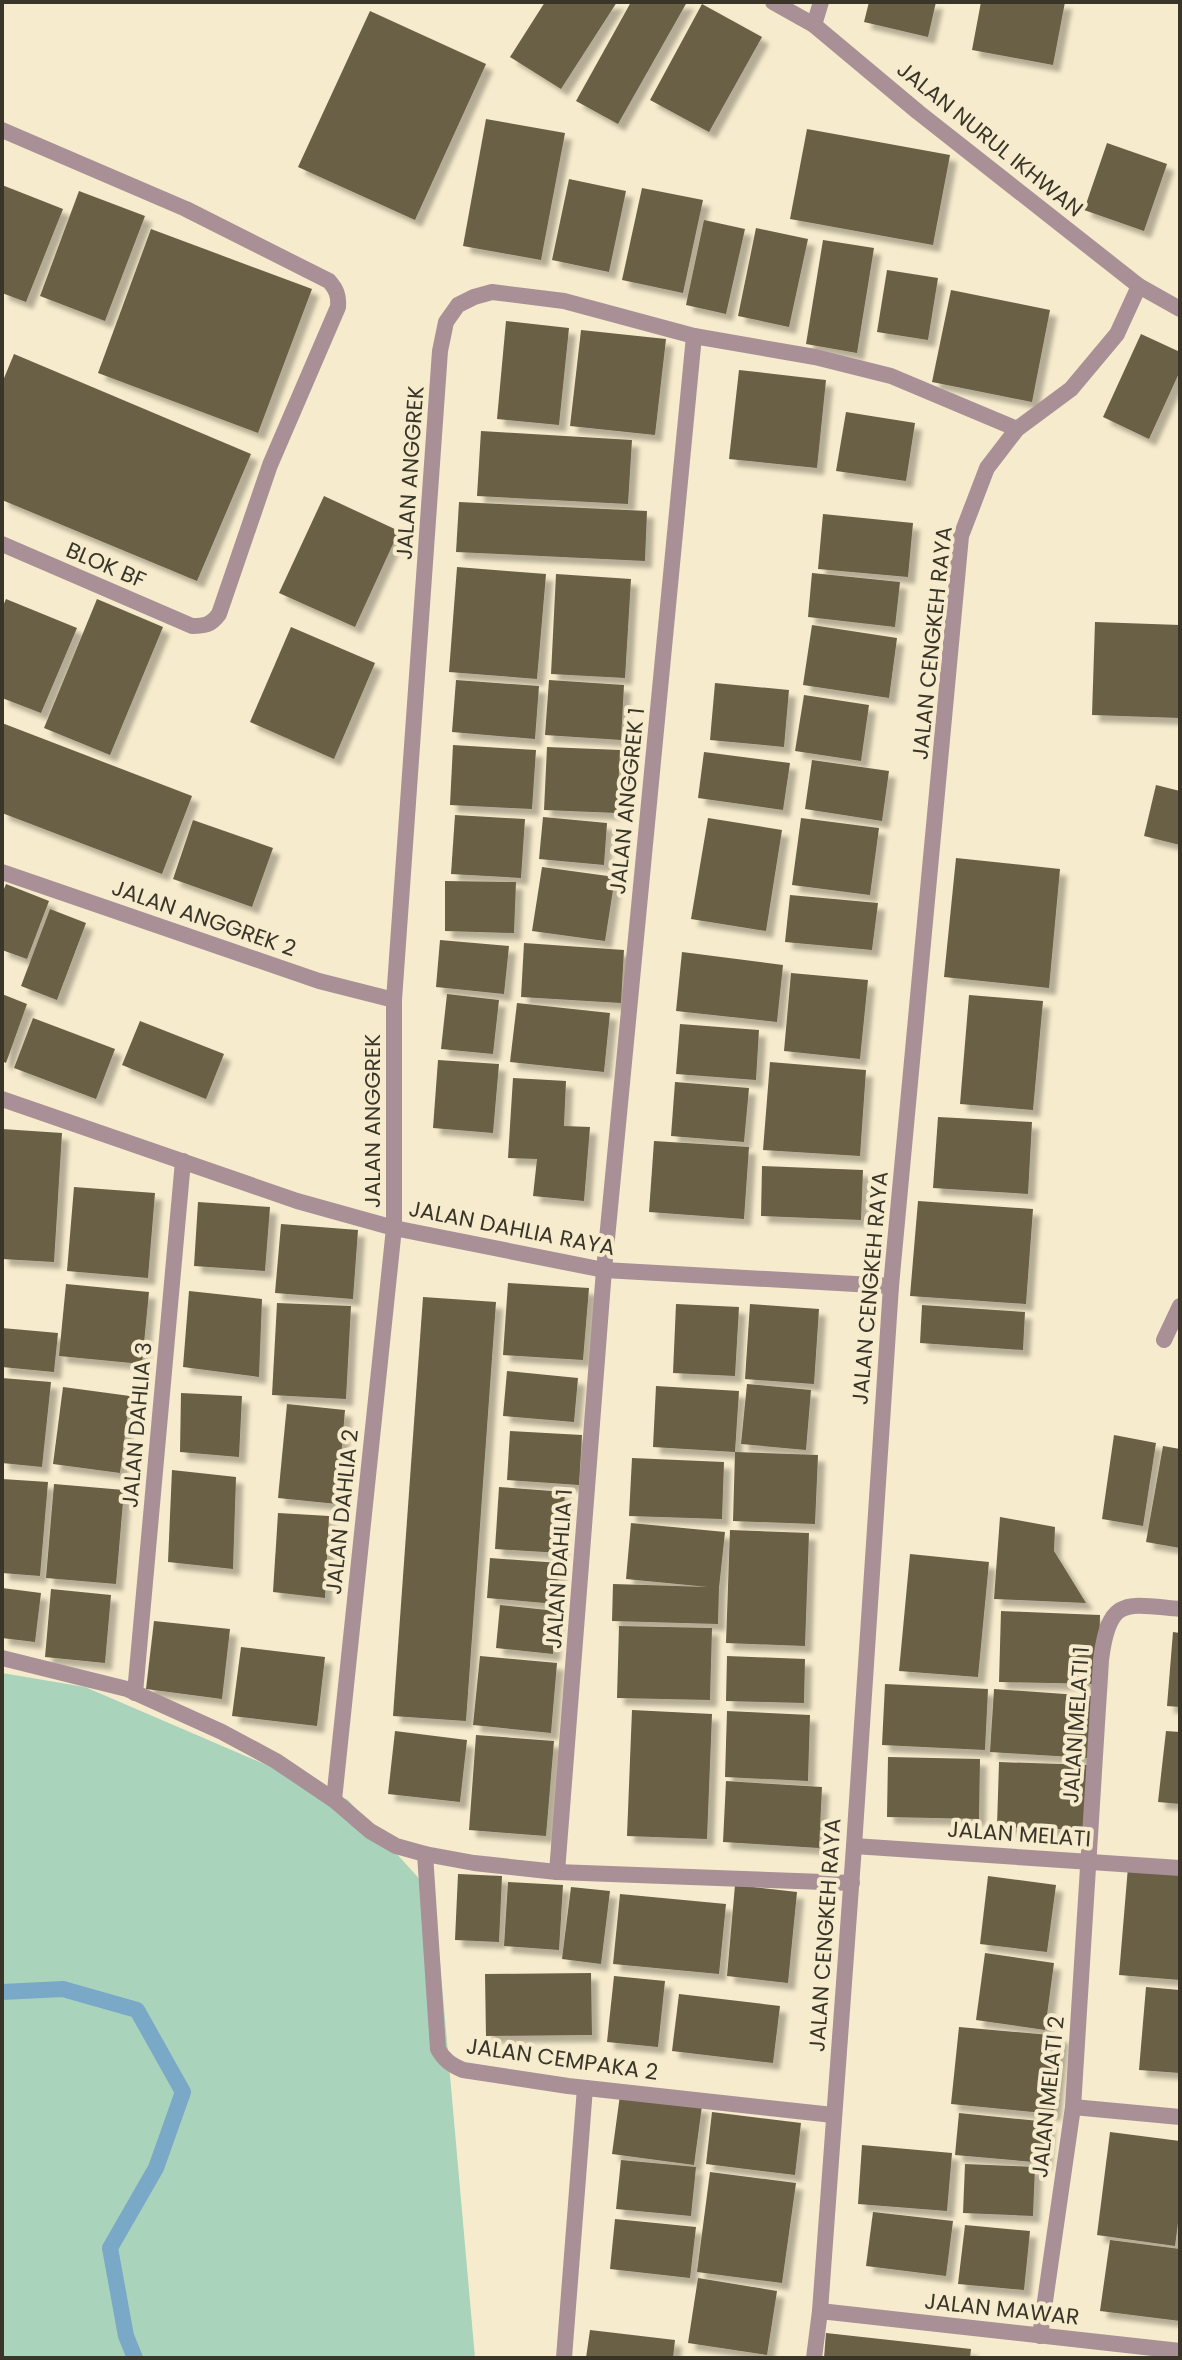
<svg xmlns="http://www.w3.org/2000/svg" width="1182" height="2360" font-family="Poppins,sans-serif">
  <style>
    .green { fill: #aad3bc }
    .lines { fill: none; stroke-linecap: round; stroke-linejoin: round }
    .stream { stroke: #7aa8c7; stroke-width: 16 }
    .building { fill: #6a6045; filter: url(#shadow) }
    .street { stroke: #a89096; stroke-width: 16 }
    .labels { text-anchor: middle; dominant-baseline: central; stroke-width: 8; stroke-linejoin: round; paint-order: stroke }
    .street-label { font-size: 22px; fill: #393529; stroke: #f6ebcc }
  </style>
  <defs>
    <filter id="shadow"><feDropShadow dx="7" dy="7" stdDeviation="2" flood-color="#0004"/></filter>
  </defs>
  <rect width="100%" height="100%" fill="#f6ebcc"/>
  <path class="green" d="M2,1673L85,1687L348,1800L434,1895L475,2358H2Z"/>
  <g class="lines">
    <path class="stream" d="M2,1992L63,1989L137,2010L183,2092L156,2168L110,2248L126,2336L135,2358"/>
  </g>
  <g class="building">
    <path d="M545,2H617L561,89L510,57Z"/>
    <path d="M631,2H687L618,124L576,101Z"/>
    <path d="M869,2H936L928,37L864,22Z"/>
    <path d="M981,2H1065L1053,65L972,50Z"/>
    <path d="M702,4L762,37L709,132L650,100Z"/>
    <path d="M370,11L486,64L415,220L298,167Z"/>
    <path d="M486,119L565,133L541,260L463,246Z"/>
    <path d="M807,129L950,155L933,245L790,219Z"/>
    <path d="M1107,143L1167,164L1144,231L1084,210Z"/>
    <path d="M569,179L626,191L609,272L552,260Z"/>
    <path d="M2,185L63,209L26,302L2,293Z"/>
    <path d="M642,188L703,200L683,293L622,280Z"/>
    <path d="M79,191L145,216L105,321L40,296Z"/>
    <path d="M704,220L745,229L726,314L686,305Z"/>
    <path d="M756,228L808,239L789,327L738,316Z"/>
    <path d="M151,229L312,289L258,433L98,373Z"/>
    <path d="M823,240L874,248L857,353L806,344Z"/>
    <path d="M887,270L938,278L928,340L877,332Z"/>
    <path d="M951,290L1050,310L1032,402L932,382Z"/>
    <path d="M506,321L569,328L559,425L497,419Z"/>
    <path d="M581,330L666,339L655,435L570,426Z"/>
    <path d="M1141,334L1180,352V371L1149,439L1103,417Z"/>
    <path d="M14,354L251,454L197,581L2,500V383Z"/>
    <path d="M739,370L826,380L817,468L729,459Z"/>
    <path d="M846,412L915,423L906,481L836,471Z"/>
    <path d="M481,431L632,440L628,504L477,496Z"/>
    <path d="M324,496L399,531L355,627L279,593Z"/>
    <path d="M459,502L647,511L645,561L456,552Z"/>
    <path d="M823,514L913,523L908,577L818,569Z"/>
    <path d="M457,567L546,574L537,679L449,672Z"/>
    <path d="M812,573L900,582L895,627L808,617Z"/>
    <path d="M556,574L631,579L625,678L551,674Z"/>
    <path d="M6,599L77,628L41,713L2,698V608Z"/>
    <path d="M97,599L163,627L110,755L44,728Z"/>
    <path d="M1095,622L1180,625V718L1092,715Z"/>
    <path d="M812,625L897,638L889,698L803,685Z"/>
    <path d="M291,627L375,663L334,759L250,722Z"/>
    <path d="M456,680L539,686L535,739L452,732Z"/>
    <path d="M549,680L624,685L621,740L545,735Z"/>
    <path d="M715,683L789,690L784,747L710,740Z"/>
    <path d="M804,695L869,705L861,761L795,751Z"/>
    <path d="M2,723L192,796L162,874L2,813Z"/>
    <path d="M453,745L536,750L532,809L450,805Z"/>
    <path d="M547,747L620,750L617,813L544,810Z"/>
    <path d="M704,752L790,763L783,810L698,798Z"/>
    <path d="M812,760L889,771L882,821L805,809Z"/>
    <path d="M1156,785L1180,791V845L1144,836Z"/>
    <path d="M455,815L525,819L521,878L451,874Z"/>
    <path d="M543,817L607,823L604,865L539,859Z"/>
    <path d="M708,818L782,830L766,931L691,919Z"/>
    <path d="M801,818L879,828L870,895L792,885Z"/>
    <path d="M193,820L273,848L252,907L173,879Z"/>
    <path d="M956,858L1060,869L1049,988L944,977Z"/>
    <path d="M542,867L615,877L605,941L532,931Z"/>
    <path d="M445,881L516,882L514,933L445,931Z"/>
    <path d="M6,884L49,901L27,959L2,950V894Z"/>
    <path d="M790,895L878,903L872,950L785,942Z"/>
    <path d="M50,909L86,923L57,1000L21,986Z"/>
    <path d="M440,940L509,946L504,994L436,987Z"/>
    <path d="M524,943L624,950L621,1003L521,997Z"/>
    <path d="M682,952L783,965L777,1022L676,1011Z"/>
    <path d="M791,973L868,980L860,1059L784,1051Z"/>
    <path d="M2,994L27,1004L6,1063L2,1061Z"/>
    <path d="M447,994L499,1000L493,1054L441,1049Z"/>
    <path d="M969,995L1043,1001L1033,1110L960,1104Z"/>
    <path d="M517,1003L610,1013L604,1072L510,1062Z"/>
    <path d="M33,1018L115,1049L96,1099L14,1068Z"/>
    <path d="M140,1021L224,1054L206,1099L122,1065Z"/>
    <path d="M680,1024L759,1030L756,1080L676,1074Z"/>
    <path d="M438,1060L499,1064L493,1133L433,1128Z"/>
    <path d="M770,1062L866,1070L860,1156L763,1150Z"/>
    <path d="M513,1078L566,1081L564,1126L590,1127L584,1201L533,1196L537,1159L508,1158Z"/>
    <path d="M675,1082L749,1088L744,1142L671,1136Z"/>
    <path d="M938,1117L1032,1122L1028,1194L933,1188Z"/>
    <path d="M2,1129L62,1133L54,1262L2,1259Z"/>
    <path d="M654,1141L749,1147L744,1219L649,1212Z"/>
    <path d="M762,1166L863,1170L861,1220L761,1216Z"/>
    <path d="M74,1187L155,1193L148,1278L67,1271Z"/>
    <path d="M918,1201L1033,1209L1026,1304L910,1296Z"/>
    <path d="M198,1202L270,1207L265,1271L194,1266Z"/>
    <path d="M281,1224L358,1230L353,1299L275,1293Z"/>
    <path d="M508,1283L589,1288L583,1360L503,1355Z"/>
    <path d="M66,1284L149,1292L142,1364L59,1356Z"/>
    <path d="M189,1291L262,1299L259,1377L183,1367Z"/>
    <path d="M423,1297L496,1302L466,1721L393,1716Z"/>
    <path d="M277,1303L351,1306L346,1399L272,1395Z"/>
    <path d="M676,1304L739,1307L735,1376L673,1373Z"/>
    <path d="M750,1304L819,1309L814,1384L745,1379Z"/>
    <path d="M922,1305L1025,1312L1023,1350L920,1343Z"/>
    <path d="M2,1328L58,1333L54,1372L2,1367Z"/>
    <path d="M507,1371L578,1378L574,1422L503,1416Z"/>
    <path d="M2,1378L51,1382L42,1467L2,1463Z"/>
    <path d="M747,1384L811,1390L806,1450L741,1444Z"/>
    <path d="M656,1386L739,1391L735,1452L653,1447Z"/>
    <path d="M63,1387L130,1396L120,1473L53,1464Z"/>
    <path d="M181,1393L242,1396L239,1457L180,1452Z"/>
    <path d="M287,1404L345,1410L337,1504L278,1498Z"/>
    <path d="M510,1431L582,1435L579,1485L507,1480Z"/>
    <path d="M1114,1435L1156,1443L1143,1526L1102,1519Z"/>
    <path d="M1163,1446L1180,1449V1548L1146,1542Z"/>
    <path d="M735,1452L818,1455L815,1524L733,1521Z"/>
    <path d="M632,1458L724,1462L722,1519L629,1516Z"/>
    <path d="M172,1470L236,1477L233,1569L168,1562Z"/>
    <path d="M2,1479L48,1482L40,1576L2,1573Z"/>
    <path d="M54,1484L124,1490L116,1584L46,1578Z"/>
    <path d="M499,1487L565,1492L561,1553L495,1549Z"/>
    <path d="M278,1513L329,1516L325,1598L273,1592Z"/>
    <path d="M1000,1517L1055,1527L1054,1551L1086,1603L994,1599Z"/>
    <path d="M631,1523L725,1532L719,1588L718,1624L612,1621L613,1584L708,1587L626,1579Z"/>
    <path d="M730,1530L809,1533L805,1646L726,1643Z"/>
    <path d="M910,1554L989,1562L978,1677L899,1671Z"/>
    <path d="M490,1558L560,1563L556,1604L487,1598Z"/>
    <path d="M2,1588L41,1593L35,1642L2,1638Z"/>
    <path d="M51,1589L111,1595L105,1663L45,1657Z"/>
    <path d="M500,1605L557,1611L553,1654L496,1648Z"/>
    <path d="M1001,1611L1100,1615L1098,1684L999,1682Z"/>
    <path d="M154,1621L230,1629L222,1699L146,1689Z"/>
    <path d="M619,1626L712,1628L710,1700L617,1698Z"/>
    <path d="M1173,1632L1180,1633V1707L1167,1706Z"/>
    <path d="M241,1647L325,1657L317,1726L232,1716Z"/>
    <path d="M480,1656L557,1663L551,1733L473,1725Z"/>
    <path d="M727,1656L805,1659L804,1703L726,1701Z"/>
    <path d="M885,1684L988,1689L985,1750L882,1745Z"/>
    <path d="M994,1689L1093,1696L1089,1758L990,1752Z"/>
    <path d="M632,1710L712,1714L707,1839L627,1836Z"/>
    <path d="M727,1711L810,1715L808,1781L725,1777Z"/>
    <path d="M395,1731L467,1740L460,1802L388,1794Z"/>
    <path d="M1166,1731L1180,1732V1804L1158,1802Z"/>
    <path d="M476,1735L554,1741L546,1836L469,1830Z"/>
    <path d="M888,1757L980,1759L979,1819L887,1817Z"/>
    <path d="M999,1762L1090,1765L1088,1830L997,1827Z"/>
    <path d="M726,1781L822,1787L819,1848L723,1842Z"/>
    <path d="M1128,1867L1180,1871V1980L1119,1975Z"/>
    <path d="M458,1874L502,1876L499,1942L455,1940Z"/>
    <path d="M988,1876L1056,1885L1047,1952L980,1944Z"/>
    <path d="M508,1882L563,1885L559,1950L504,1946Z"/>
    <path d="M735,1885L797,1892L788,1983L727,1976Z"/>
    <path d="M571,1887L610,1891L601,1964L562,1959Z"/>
    <path d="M620,1894L726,1904L719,1974L613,1964Z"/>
    <path d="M985,1953L1054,1963L1045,2030L976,2020Z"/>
    <path d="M591,1973L592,2035L486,2036L485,1974Z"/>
    <path d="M614,1976L665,1981L658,2047L607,2042Z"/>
    <path d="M1146,1987L1180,1990V2073L1139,2070Z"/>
    <path d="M679,1994L780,2006L773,2063L672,2051Z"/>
    <path d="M959,2027L1062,2036L1054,2114L951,2104Z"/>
    <path d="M620,2095L702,2106L694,2165L612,2154Z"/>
    <path d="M712,2112L801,2123L795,2175L706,2164Z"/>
    <path d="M959,2113L1049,2122L1045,2163L955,2155Z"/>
    <path d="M1110,2132L1180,2141V2208L1175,2246L1097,2235Z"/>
    <path d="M862,2145L952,2153L947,2211L858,2204Z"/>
    <path d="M621,2160L696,2167L691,2216L616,2209Z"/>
    <path d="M965,2164L1035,2167L1033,2216L963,2213Z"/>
    <path d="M710,2172L796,2183L782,2283L697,2272Z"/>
    <path d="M873,2212L953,2221L946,2276L866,2266Z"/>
    <path d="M615,2219L696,2227L690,2278L610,2269Z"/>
    <path d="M965,2225L1030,2231L1024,2290L958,2284Z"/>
    <path d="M1110,2240L1180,2249V2321L1100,2311Z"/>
    <path d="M698,2278L777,2291L767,2355L688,2343Z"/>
    <path d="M590,2330L675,2340L673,2358H586Z"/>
    <path d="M826,2333L971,2349L970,2358H824Z"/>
  </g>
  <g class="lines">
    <g class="street">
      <path d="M773,2L814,25L918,112L1139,286L1180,309"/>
      <path d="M814,25L821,2"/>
      <path d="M2,130L186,209L329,281C336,289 339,295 338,307L270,465L219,614C211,625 205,626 192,626L2,544"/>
      <path d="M2,872L319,981L394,1000"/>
      <path d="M2,1099L297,1201L394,1228L604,1270L891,1286"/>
      <path d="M1164,1340L1180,1306"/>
      <path d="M2,1658L127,1689L222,1732L276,1761L334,1800L370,1831L396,1846L425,1854L474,1863L557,1872L852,1883"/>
      <path d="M135,1693L183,1161"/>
      <path d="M334,1800L394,1228V1000L440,351L446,322L458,305L474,297L492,292L564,301L694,336L815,357L891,376L1017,429"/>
      <path d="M854,1846L1180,1868"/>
      <path d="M425,1854L438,2049C444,2060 451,2065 463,2070L568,2086L833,2115"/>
      <path d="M557,1872L604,1270L694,336"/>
      <path d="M1073,2107L1180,2117"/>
      <path d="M820,2311L1180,2351"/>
      <path d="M1040,2336L1073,2107L1101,1660C1109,1596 1125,1604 1180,1609"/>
      <path d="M564,2358L585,2088"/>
      <path d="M814,2358L820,2311L854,1846L891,1286L961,536L987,468L1017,429L1071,389L1117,334L1139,286"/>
    </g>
  </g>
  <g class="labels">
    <g class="street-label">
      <text transform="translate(990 139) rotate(39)">JALAN NURUL IKHWAN</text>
      <text transform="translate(410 473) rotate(-86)">JALAN ANGGREK</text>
      <text transform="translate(106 565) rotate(23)">BLOK BF</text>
      <text transform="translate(932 643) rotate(-84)">JALAN CENGKEH RAYA</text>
      <text transform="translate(627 801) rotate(-84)">JALAN ANGGREK 1</text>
      <text transform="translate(204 918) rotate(19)">JALAN ANGGREK 2</text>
      <text transform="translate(372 1121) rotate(-90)">JALAN ANGGREK</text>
      <text transform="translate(512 1228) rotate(11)">JALAN DAHLIA RAYA</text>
      <text transform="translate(870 1288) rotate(-85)">JALAN CENGKEH RAYA</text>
      <text transform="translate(137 1425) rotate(-85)">JALAN DAHLIA 3</text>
      <text transform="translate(342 1512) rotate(-84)">JALAN DAHLIA 2</text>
      <text transform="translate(559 1569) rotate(-86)">JALAN DAHLIA 1</text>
      <text transform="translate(1076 1725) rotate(-86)">JALAN MELATI 1</text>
      <text transform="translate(1019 1834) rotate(4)">JALAN MELATI</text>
      <text transform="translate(825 1935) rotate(-86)">JALAN CENGKEH RAYA</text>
      <text transform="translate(562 2059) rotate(8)">JALAN CEMPAKA 2</text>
      <text transform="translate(1048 2097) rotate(-84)">JALAN MELATI 2</text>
      <text transform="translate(1002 2309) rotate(6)">JALAN MAWAR</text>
    </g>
  </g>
  <rect width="1182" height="2360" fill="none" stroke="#393529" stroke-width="8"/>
</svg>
